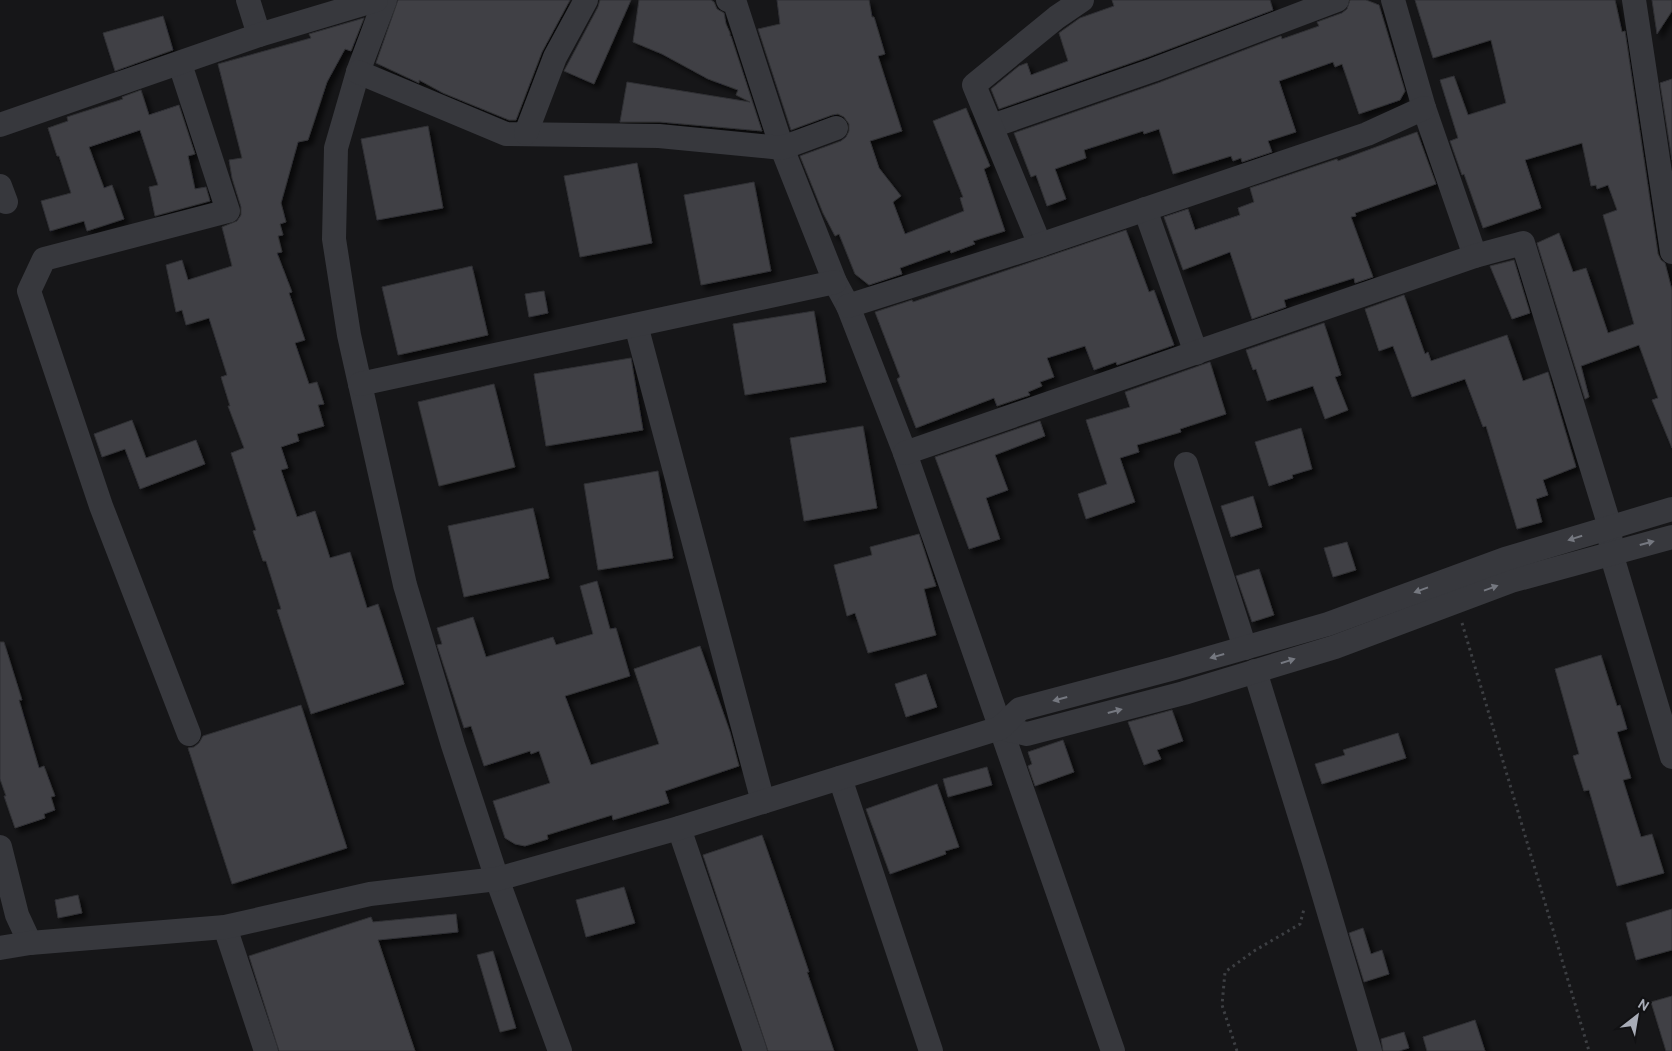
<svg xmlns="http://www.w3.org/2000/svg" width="1672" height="1051" font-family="Overpass,sans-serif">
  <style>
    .building { fill: #404145; stroke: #303034; filter: url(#shadow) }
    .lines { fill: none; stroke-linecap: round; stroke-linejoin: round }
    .path { stroke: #3d3f43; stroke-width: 3; stroke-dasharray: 2.5 4; stroke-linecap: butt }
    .minor { stroke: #37383d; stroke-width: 24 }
    .oneway { fill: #757880 }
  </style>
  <defs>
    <filter id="shadow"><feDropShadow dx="4.5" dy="4.5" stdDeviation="2.5" flood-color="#0009"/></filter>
  </defs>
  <rect width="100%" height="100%" fill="#161618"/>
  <g class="building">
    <path d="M398,0H570L542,52L516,120H509L443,93L419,80V83L376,63Z"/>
    <path d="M600,0H631L594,84L564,71L598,7Z"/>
    <path d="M639,0H711L714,2L717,9L724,13L726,24L730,33V36H731L762,131L660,122H620L627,82L750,102L736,95L738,90L708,79L662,54L633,42Z"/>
    <path d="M777,0H869L872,17H874L885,54L878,56L902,131L870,141L879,168L901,196L893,202L905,234L964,211L960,198L963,197L933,121L966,108L990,166L984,169L1005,231L973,241L975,244L951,253L950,250L900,268L902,274L869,285L855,274L839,234L835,236L823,213L800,156L841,141L846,137L849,131V124L844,117L838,114L832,115L791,130L758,29L780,24Z"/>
    <path d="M1112,0H1270L1273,10L1148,57L999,109L991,89L1019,66L1027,63L1031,75L1068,61L1059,33L1080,18L1114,6Z"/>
    <path d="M1350,0H1366L1379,5L1405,91L1400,100L1359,114L1342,64L1335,67L1333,62L1279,81L1296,132L1268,141L1272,152L1242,162L1241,158L1233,161L1231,156L1173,174L1159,129L1144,134L1143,131L1084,150L1086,158L1055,169L1066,199L1047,206L1036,175L1031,177L1014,133L1158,83L1281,36L1282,39L1319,26L1317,22L1342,13L1347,9Z"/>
    <path d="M1415,0H1615L1622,32L1625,31L1658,254L1661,260L1665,263L1672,290V448L1652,400L1658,398L1639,345L1581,366L1589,397L1585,399L1537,243L1559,233L1573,272L1586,268L1608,333L1634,324L1603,215L1617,210L1608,185L1597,189L1596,185L1591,186L1582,143L1525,160L1541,208L1483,228L1464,174L1462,175L1450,141L1458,138L1440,80L1454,76L1468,115L1506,103L1491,40L1433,58Z"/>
    <path d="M1652,0H1672V11L1657,34Z"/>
    <path d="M163,16L173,50L115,71L103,33Z"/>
    <path d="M364,18L351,51L345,49L327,82L308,140L298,142L281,203L286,222L280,224L283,235L278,236L282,252L277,253L292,292L289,293L305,340L295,343L309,384L317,382L324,404L318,405L324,426L297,434L299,441L281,447L288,468L281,470L297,517L315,511L330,558L350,552L367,608L378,604L404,684L311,714L277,610L281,609L266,561H263L253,531L256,530L231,453L244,448L228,406H230L221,377L227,375L209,318L186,325L182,310L176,312L166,265L182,260L188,280L232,266L222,227L237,221L241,215V207L232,178L229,160L242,158L218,64L311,38L309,34Z"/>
    <path d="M1672,79V160L1660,83Z"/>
    <path d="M141,90L149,115L179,105L195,154L188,156L195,189L206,187L210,201L155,216L149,187L158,185L140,130L89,147L104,188L112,185L124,219L87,231L84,221L50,231L41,201L71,193L59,156H57L48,128L68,121L67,117L123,99L122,97Z"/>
    <path d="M428,126L443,208L377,220L361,139Z"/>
    <path d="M1417,132L1436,184L1355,213L1356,216L1351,217L1373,277L1355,283L1354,278L1284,300L1286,307L1252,319L1230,252L1183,270L1164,217L1188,209L1195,230L1240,215L1238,208L1254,202L1250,188L1337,159L1338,161Z"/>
    <path d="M637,163L652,243L580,257L564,176Z"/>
    <path d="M754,182L771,271L701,285L684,195Z"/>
    <path d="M1126,230L1149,292L1154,290L1174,345L1117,365L1116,362L1094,370L1085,346L1047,358L1054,377L1040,382L1042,386L1028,392L1030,395L997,406L994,398L916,428L897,379L900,377L875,312L912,300L913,302Z"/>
    <path d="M1514,260L1530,313L1512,319L1490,266Z"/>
    <path d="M472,266L488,335L398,355L382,287Z"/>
    <path d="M544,291L548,313L529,317L525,294Z"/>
    <path d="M1404,295L1425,354L1428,352L1431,361L1507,335L1523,381L1548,372L1576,467L1543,480L1548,495L1536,499L1542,522L1517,529L1486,426L1483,427L1465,379L1412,397L1393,346L1379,351L1365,309Z"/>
    <path d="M814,311L826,382L745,395L733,324Z"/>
    <path d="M1324,323L1341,375L1335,377L1348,410L1325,419L1313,386L1267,401L1256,369L1253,370L1246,350Z"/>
    <path d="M631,358L643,430L546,446L534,374Z"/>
    <path d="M1210,362L1226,414L1180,429L1181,432L1137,445L1139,452L1120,458L1135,502L1086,519L1078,494L1107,484L1086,420L1130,407L1125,392Z"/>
    <path d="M494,384L515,467L439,486L418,402Z"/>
    <path d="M132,420L146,458L196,440L205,464L140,489L125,449L102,457L94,434Z"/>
    <path d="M1040,421L1045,436L995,455L1008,490L986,498L1000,539L969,549L935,457Z"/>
    <path d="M863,426L877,508L804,521L790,438Z"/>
    <path d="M1301,428L1312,469L1292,475L1293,478L1269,486L1255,442Z"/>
    <path d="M658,471L673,558L598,570L584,484Z"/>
    <path d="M1253,496L1262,527L1231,537L1221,506Z"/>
    <path d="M533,508L549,578L464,597L448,526Z"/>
    <path d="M919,534L936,586L924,589L936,635L868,653L855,613L847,616L834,565L872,555L870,547Z"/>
    <path d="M1347,542L1356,570L1333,577L1324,548Z"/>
    <path d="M1259,569L1274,615L1252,622L1236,576Z"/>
    <path d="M597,581L610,629L616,628L630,676L565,696L591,765L659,744L634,669L700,646L730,732L739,766L665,791L669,803L613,820L612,815L547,835L548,839L525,846L515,844L505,838L493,801L550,783L539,751L531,754L530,751L484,766L471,726L464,728L437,645L442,644L437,628L473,617L486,657L553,637L556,645L593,634L580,586Z"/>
    <path d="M0,642H4L22,700H19L39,768L44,766L55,796L51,797L55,810L44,814L45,818L15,828L4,796H6L0,779Z"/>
    <path d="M1601,655L1617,706L1620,705L1627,729L1617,732L1631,778L1623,780L1641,837L1652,834L1664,873L1617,886L1589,790L1584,791L1573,756L1579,754L1555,669Z"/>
    <path d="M926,674L937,707L906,717L895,684Z"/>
    <path d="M301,705L347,848L232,884L188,748L194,747L199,743L203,736Z"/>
    <path d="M1172,710L1183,741L1157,750L1161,759L1144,765L1128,722Z"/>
    <path d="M1398,733L1406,758L1322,784L1315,764L1345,755L1343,750Z"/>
    <path d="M1063,740L1074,772L1035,786L1028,766L1032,764L1028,752Z"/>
    <path d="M987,767L992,785L948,797L943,779Z"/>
    <path d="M937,784L959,847L945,851L946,854L890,874L866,809Z"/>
    <path d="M762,835L785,901L809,972H807L834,1051H768L703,855Z"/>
    <path d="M624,887L635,923L586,937L576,900Z"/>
    <path d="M78,895L82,913L58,918L55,900Z"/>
    <path d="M1672,909V950L1636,960L1626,923Z"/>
    <path d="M456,914L458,932L378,940L415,1051H279L249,956L371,917L373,922Z"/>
    <path d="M1363,928L1371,954L1382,950L1389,974L1364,982L1349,933Z"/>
    <path d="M493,951L516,1028L500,1032L477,955Z"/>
    <path d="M1672,996V1051H1666L1651,1002Z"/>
    <path d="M1475,1020L1485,1051H1427L1423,1037Z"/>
    <path d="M1404,1032L1409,1048L1399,1051H1383L1381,1039Z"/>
  </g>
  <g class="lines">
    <g class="path">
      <path d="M1462,623L1589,1051"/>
      <path d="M1237,1051L1222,1005L1225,972L1254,951L1300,924L1304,909"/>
    </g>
    <g class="minor">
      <path d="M248,0L259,35"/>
      <path d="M385,0L358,72L336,148L334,239L349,335L405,585L453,745L497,879L560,1051"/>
      <path d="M728,0L735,3L782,148L835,282L848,306L905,453L1113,1051"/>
      <path d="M1393,0L1424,108L1475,256"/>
      <path d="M1634,0L1672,252"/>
      <path d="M180,64L228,211L44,259L29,291L101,506L189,734"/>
      <path d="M358,72L506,134L659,136L782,148L836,128"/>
      <path d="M0,125L259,35L376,0"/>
      <path d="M992,126L1153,70L1337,0"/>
      <path d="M526,133L555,57L586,0"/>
      <path d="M0,186L6,202"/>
      <path d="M1145,209L1196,353"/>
      <path d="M1040,245L974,85L1057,17L1082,0"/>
      <path d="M848,306L1040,245L1367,134L1424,108"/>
      <path d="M636,325L763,802"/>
      <path d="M360,384L835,282"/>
      <path d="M905,453L1475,256L1523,243L1610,527L1611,553L1672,757"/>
      <path d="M1186,464L1245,648"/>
      <path d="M1255,671L1314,862L1370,1051"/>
      <path d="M1000,728L1027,734L1184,693L1335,647L1511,581L1672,537"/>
      <path d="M840,778L931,1051"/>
      <path d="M679,828L755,1051"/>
      <path d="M0,847L17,915L30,943"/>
      <path d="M225,927L266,1051"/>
      <path d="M0,948L30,943L225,927L370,894L497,879L679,828L1000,728L1020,709L1171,669L1328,624L1505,559L1672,509"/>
    </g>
  </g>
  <defs><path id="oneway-solid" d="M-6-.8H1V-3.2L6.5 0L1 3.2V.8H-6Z" transform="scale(1.25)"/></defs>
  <g class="oneway">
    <use href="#oneway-solid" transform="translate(1575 538) rotate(163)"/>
    <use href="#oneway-solid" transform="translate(1647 543) rotate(-15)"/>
    <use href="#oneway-solid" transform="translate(1491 588) rotate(-20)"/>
    <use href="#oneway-solid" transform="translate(1421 590) rotate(160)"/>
    <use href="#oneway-solid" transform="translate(1217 656) rotate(164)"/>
    <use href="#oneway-solid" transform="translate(1288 661) rotate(-17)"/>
    <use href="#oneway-solid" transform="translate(1060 699) rotate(165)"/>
    <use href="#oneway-solid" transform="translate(1115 711) rotate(-15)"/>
  </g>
  <g transform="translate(1637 1016) rotate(31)" stroke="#111113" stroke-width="4" paint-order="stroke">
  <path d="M0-4L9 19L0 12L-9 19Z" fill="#a8acb7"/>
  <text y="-8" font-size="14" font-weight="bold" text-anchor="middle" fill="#a8acb7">N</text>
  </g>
</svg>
